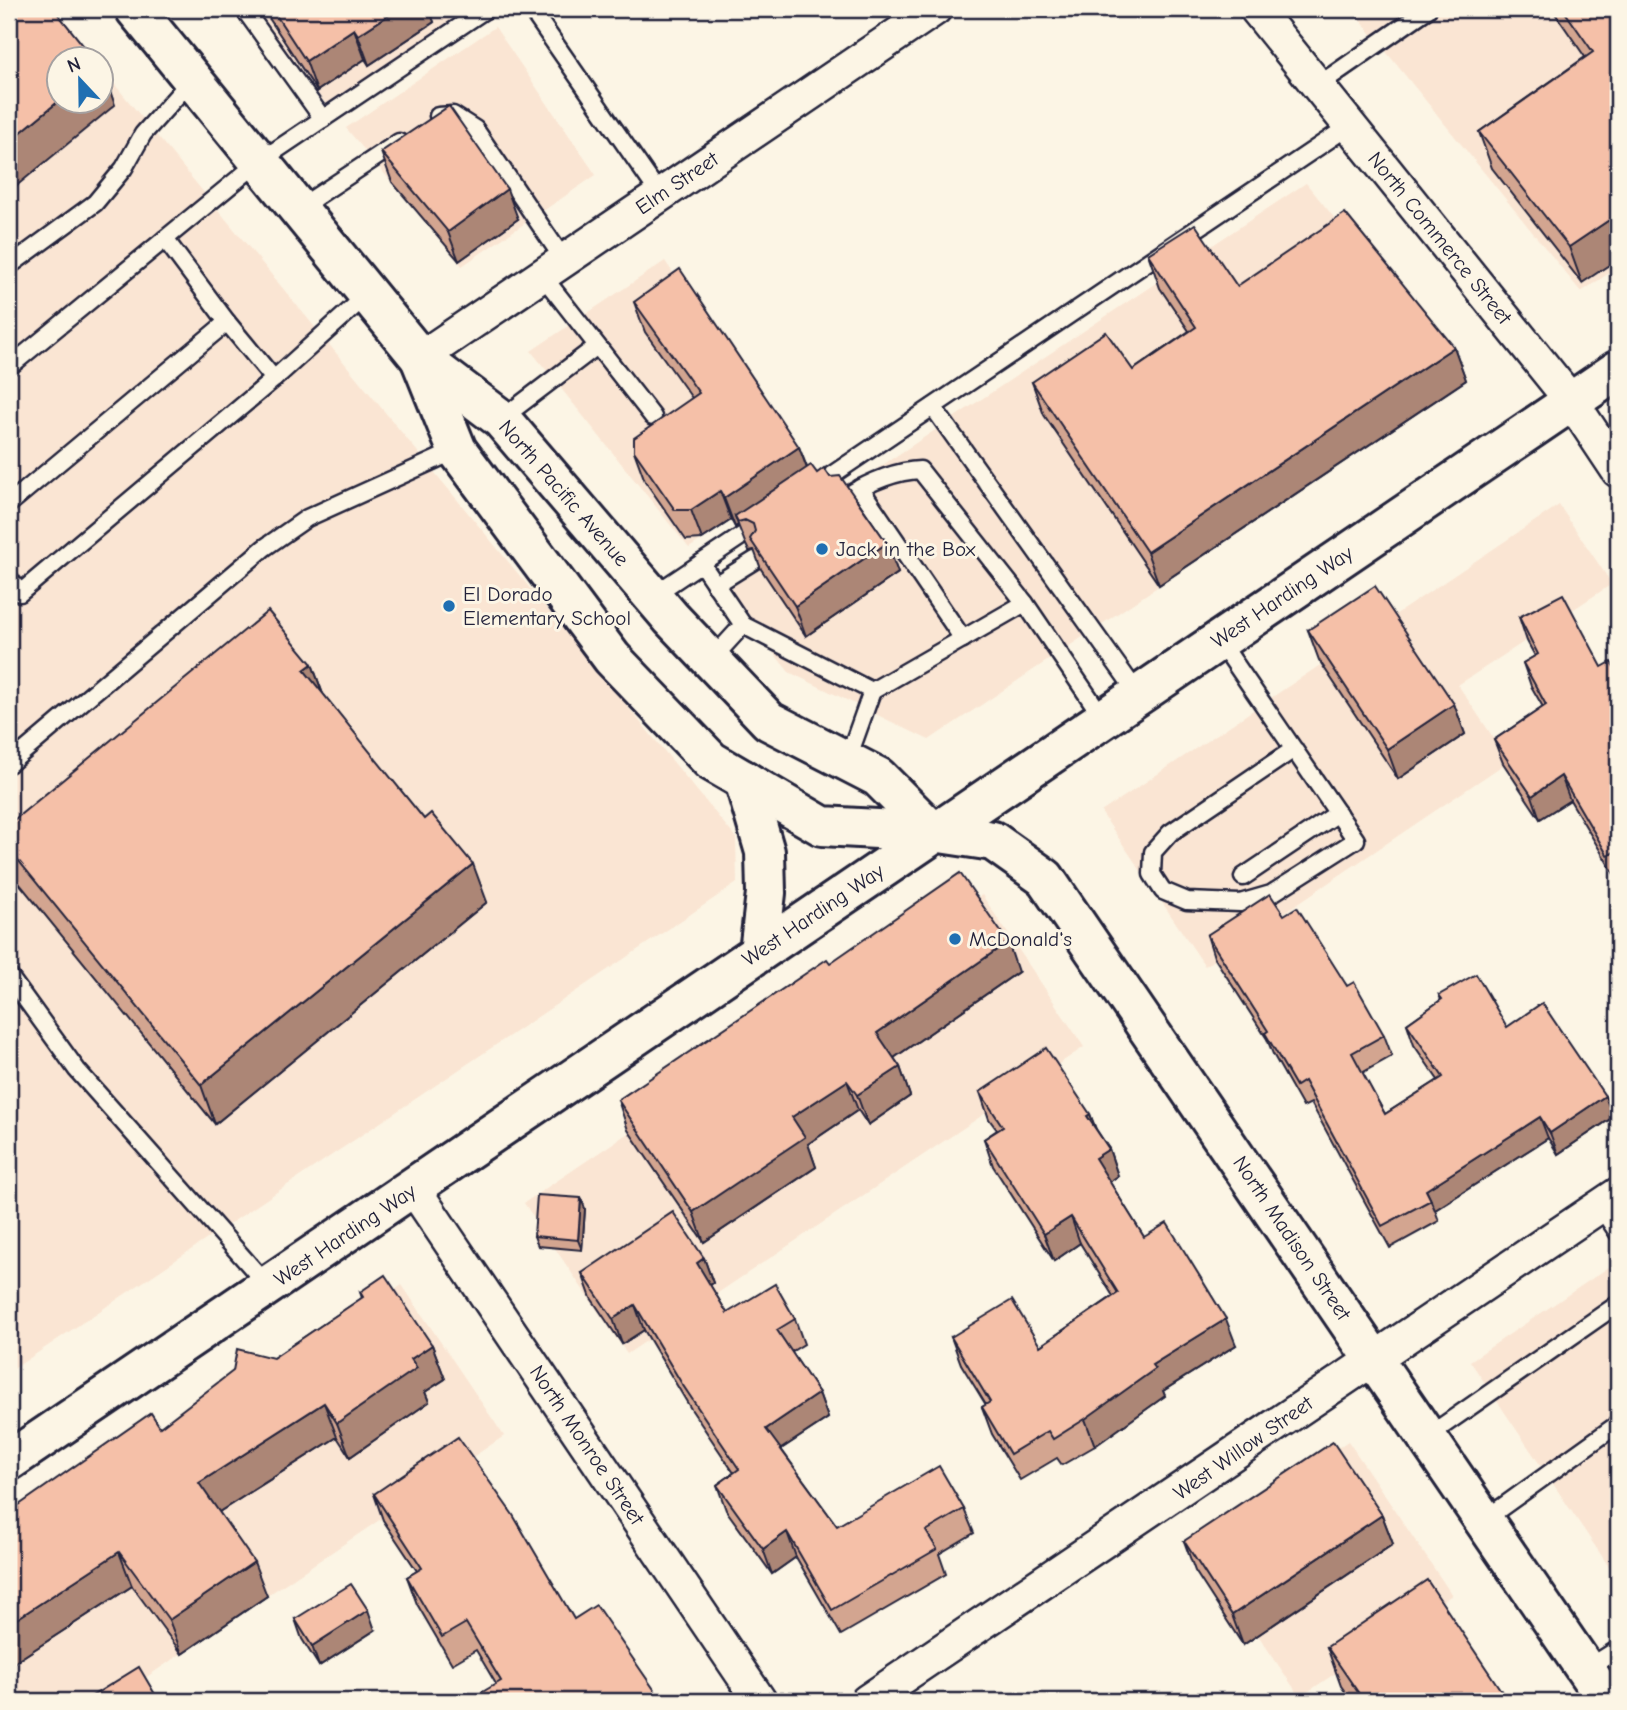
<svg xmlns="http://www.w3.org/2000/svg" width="1627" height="1710" font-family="'Comic Neue',sans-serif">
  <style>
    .built { fill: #fae5d3 }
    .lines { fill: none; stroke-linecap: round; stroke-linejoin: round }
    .service-casing { stroke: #22223b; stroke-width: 21 }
    .minor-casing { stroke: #22223b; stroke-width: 37 }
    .tertiary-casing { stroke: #22223b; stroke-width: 44 }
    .service { stroke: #fcf5e5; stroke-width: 16 }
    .minor { stroke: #fcf5e5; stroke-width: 32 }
    .tertiary { stroke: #fcf5e5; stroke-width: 38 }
    .wall { fill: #d3a590; stroke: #22223b; stroke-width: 2 }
    .shaded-wall { fill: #ac8676; stroke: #22223b; stroke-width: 2 }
    .building { fill: #f5c0a8; stroke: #22223b; stroke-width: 2 }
    .poi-dot { fill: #1f6fb2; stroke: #fcf5e5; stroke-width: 2.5 }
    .labels { text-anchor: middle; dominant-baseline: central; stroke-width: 6; stroke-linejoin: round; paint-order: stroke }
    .street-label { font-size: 21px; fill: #22223b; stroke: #fcf5e5 }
    .poi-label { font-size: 21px; fill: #22223b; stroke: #fcf5e5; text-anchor: start }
  </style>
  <rect width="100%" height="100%" fill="#fcf5e5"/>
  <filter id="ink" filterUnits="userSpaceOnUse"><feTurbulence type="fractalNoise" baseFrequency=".0143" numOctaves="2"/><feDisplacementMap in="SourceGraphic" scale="14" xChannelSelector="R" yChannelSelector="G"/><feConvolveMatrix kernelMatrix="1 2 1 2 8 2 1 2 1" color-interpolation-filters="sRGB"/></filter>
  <g filter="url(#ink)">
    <g class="built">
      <path d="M9,9H52L60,60V102H102V69L736,838L737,883L9,1372Z"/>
      <path d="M246,9H443L456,28L332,111Z"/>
      <path d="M1355,9H1618V267L1581,292L1353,11Z"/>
      <path d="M495,27L596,175L462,266L346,128Z"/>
      <path d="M1306,183L1466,380L929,740L789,672L713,578Z"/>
      <path d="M665,261L806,470L689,548L531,351Z"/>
      <path d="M1559,505L1612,584L1458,685L1509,761L1205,966L1101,812Z"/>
      <path d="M982,895L1084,1047L627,1354L524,1203Z"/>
      <path d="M1618,1261V1580L1470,1361Z"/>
      <path d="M402,1285L504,1436L111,1701H20L9,1684V1548Z"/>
      <path d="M1348,1441L1452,1595L1300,1697L1196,1544Z"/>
    </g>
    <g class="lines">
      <defs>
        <g id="service">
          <path d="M244,9L323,119"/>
          <path d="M531,9L660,195"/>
          <path d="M1317,86L1428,9"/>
          <path d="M438,116L453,115L475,129L564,260"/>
          <path d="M299,208L399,142"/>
          <path d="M9,266L95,203L124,168L143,134L193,78"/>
          <path d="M542,275L653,417"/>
          <path d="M227,322L274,379"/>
          <path d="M9,367L260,161L486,9"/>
          <path d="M933,407L1138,694"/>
          <path d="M501,419L597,346"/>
          <path d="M860,488L963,639"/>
          <path d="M811,489L1349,126"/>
          <path d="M845,497C868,483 893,471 920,470L1025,603"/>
          <path d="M9,504L227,322L165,239"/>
          <path d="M701,563L743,625"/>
          <path d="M9,578L20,593L274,379L368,294"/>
          <path d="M715,585L755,560"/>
          <path d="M652,596L758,525"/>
          <path d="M1219,640L1356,840L1271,894L1240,903L1187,901L1163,891L1152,874L1153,852L1170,833L1294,749"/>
          <path d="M711,660L743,625L872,691L847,761"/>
          <path d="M872,691L1025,603L1103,718"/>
          <path d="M9,764L264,548L307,518L457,450"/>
          <path d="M1243,877L1338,813"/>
          <path d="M9,976L77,1070L269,1287"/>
          <path d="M1600,1206L1618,1233"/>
          <path d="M1428,1436L1618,1304"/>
          <path d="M1484,1520L1618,1424"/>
          <path d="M1585,1670L1618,1649"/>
        </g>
        <g id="minor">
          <path d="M1256,9L1572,402L1618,471"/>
          <path d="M420,358L935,9"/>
          <path d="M414,1189L760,1701"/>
          <path d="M867,1701L1618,1194"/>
        </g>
        <g id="tertiary">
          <path d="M135,9L420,358L501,419L671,618L769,721L878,777L933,832"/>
          <path d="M420,358L457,450L612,658L711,761L822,826L933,832L993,841L1045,878L1607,1701"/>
          <path d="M744,780L765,852L766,893L759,952"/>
          <path d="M9,1461L1618,370"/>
        </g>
      </defs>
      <use href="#service" class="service-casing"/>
      <use href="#minor" class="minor-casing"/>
      <use href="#tertiary" class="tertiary-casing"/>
      <use href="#service" class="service"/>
      <use href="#minor" class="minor"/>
      <use href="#tertiary" class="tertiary"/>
    </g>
    <g class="wall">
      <path d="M263,9H429L434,22L369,65L365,59L317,91Z"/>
      <path d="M1552,9H1618L1582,283L1492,168L1479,132L1585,57Z"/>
      <path d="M381,152L518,219L459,261L392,182Z"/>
      <path d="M1148,254L1237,286L1454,347L1466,380L1159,585L1044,415L1032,382L1133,370L1189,331L1160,288Z"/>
      <path d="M634,302L799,447L807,467L817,473L830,477L887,543L898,573L806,636L761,569L754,550L749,551L746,545L738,525L735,527L731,520L702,539L686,540L645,481L634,451L692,398L645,332Z"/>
      <path d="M1519,617L1602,667L1618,673V878L1617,879L1570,800L1540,819L1503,763L1494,740L1543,707L1531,686L1523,663L1535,656L1527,641Z"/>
      <path d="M1308,630L1454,704L1465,734L1398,779L1319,660Z"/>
      <path d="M312,664L323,694L487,902L215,1124L10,872L9,868V824Z"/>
      <path d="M1284,915L1347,986L1384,1035L1392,1056L1362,1073L1385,1114L1438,1080L1414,1045L1407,1024L1441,1000L1439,995L1507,1027L1605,1096L1613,1117L1558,1154L1548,1138L1435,1210L1439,1221L1390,1248L1311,1103L1303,1107L1273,1054L1267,1039L1214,957L1207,935Z"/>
      <path d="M830,963L1018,972L894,1058L900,1067L910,1096L868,1125L858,1110L808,1144L816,1167L704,1242L628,1130L618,1100Z"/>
      <path d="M980,1092L1090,1114L1096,1129L1109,1149L1118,1176L1109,1181L1144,1237L1236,1345L1163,1391L1165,1396L1095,1446L1062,1465L1057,1458L1020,1480L992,1434L982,1407L986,1405L961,1364L951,1337L1040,1346L1113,1296L1080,1243L1054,1261L993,1166L984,1139L997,1130L989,1119Z"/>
      <path d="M581,1198L585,1209L582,1250L538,1246L534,1236Z"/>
      <path d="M704,1258L713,1283L710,1285L727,1313L795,1319L804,1344L791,1352L819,1393L828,1418L781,1449L837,1526L964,1509L974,1533L939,1554L946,1574L841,1635L796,1557L772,1574L726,1510L717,1485L734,1473L691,1409L644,1330L622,1344L591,1298L582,1273Z"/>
      <path d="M360,1292L432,1345L445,1379L425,1392L429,1402L350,1457L337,1437L219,1512L267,1596L182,1654L132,1586L9,1666L273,1358L362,1298Z"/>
      <path d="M374,1494L574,1619L662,1701L496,1684L476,1650L452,1664L417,1604L407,1577L417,1571L383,1520Z"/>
      <path d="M1382,1515L1393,1544L1243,1645L1195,1571L1184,1541Z"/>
      <path d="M295,1619L375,1630L319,1666L302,1639Z"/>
      <path d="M1327,1647L1508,1701H1352L1341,1686Z"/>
    </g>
    <g class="shaded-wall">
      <path d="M398,9H429L434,22L369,65L358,35Z"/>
      <path d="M354,29L365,59L317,91L306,61Z"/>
      <path d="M102,68L115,105L9,192V142L60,100V102H102Z"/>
      <path d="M507,189L518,219L459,261L448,232Z"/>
      <path d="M1618,214V259L1582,283L1569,247Z"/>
      <path d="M1454,347L1466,380L1159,585L1147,552Z"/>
      <path d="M799,447L810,477L745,521L735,516L738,525L735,527L724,498Z"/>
      <path d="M720,491L731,520L702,539L691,510Z"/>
      <path d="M887,543L898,573L806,636L795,606Z"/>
      <path d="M312,664L326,703L304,670Z"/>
      <path d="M1454,704L1465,734L1398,779L1387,749Z"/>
      <path d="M1561,776L1570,800L1540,819L1532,796Z"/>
      <path d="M473,864L487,902L215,1124L201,1085Z"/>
      <path d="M1008,942L1018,972L888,1062L877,1033Z"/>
      <path d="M900,1067L910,1096L868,1125L857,1095Z"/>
      <path d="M847,1081L858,1110L808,1144L816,1167L704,1242L693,1212L792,1117Z"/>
      <path d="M1605,1096L1613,1117L1558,1154L1550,1133Z"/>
      <path d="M1090,1114L1100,1141L1087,1116Z"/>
      <path d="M1540,1117L1548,1138L1435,1210L1426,1190Z"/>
      <path d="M1109,1149L1118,1176L1105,1185L1095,1158Z"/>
      <path d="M581,1198L585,1209L582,1250L578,1240Z"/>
      <path d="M1071,1217L1080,1243L1054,1261L1044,1234Z"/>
      <path d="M704,1258L713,1283L706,1288L697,1263Z"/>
      <path d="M635,1305L644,1330L622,1344L613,1319Z"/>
      <path d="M1226,1319L1236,1345L1163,1391L1165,1396L1095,1446L1085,1419L1152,1365Z"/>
      <path d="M432,1345L445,1379L425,1392L429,1402L350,1457L337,1423L411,1359Z"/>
      <path d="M819,1393L828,1418L775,1453L766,1429Z"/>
      <path d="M324,1403L337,1437L211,1517L199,1483Z"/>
      <path d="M1382,1515L1393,1544L1243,1645L1232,1615Z"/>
      <path d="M787,1532L796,1557L772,1574L763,1549Z"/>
      <path d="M119,1552L132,1586L9,1666V1624Z"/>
      <path d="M254,1562L267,1596L182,1654L169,1620Z"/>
      <path d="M368,1610L375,1630L319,1666L312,1646Z"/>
    </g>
    <g class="building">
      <path d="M9,9H54L95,60H60V100L9,142Z"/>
      <path d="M272,9H398L358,35L354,29L306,61Z"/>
      <path d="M1563,9H1618V214L1569,247L1479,132L1593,52Z"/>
      <path d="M449,106L507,189L448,232L381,152Z"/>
      <path d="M1345,213L1454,347L1147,552L1032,382L1106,332L1133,370L1196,327L1148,254L1195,224L1237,286Z"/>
      <path d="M680,269L799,447L724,498L720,491L691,510H675L634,451V438L699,393L634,302Z"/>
      <path d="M811,465L817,473L824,468L830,477L840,476L887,543L795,606L750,539L755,531L753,524L745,520L738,522L735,516Z"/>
      <path d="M1375,586L1454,704L1387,749L1308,630Z"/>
      <path d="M1563,594L1602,667L1611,662L1618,673V849L1608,856L1561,776L1532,796L1494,740L1546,705L1523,663L1538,654L1519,617Z"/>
      <path d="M268,611L312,664L304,670L424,819L431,813L473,864L201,1085L9,849V824Z"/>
      <path d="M960,873L1008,942L877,1033L900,1067L857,1095L847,1081L792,1117L805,1137L693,1212L618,1100L827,959L830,963Z"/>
      <path d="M1270,894L1284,915L1297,907L1347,986L1354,982L1384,1035L1352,1053L1385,1114L1443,1077L1407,1024L1442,999L1439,995L1476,974L1507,1027L1542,1003L1605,1096L1550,1133L1540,1117L1426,1190L1431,1200L1382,1226L1304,1081L1296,1086L1265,1033L1268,1031L1207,935Z"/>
      <path d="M1046,1048L1090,1114L1087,1116L1109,1149L1095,1158L1144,1237L1167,1223L1226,1319L1152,1365L1155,1369L1085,1419L1053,1439L1048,1431L1010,1454L982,1407L990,1402L951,1337L1012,1300L1040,1346L1118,1293L1071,1217L1044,1234L984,1139L1003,1127L980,1092Z"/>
      <path d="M537,1195L581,1198L578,1240L534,1236Z"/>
      <path d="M673,1212L704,1258L697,1263L727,1313L775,1284L795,1319L777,1330L819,1393L766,1429L837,1526L939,1466L964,1509L926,1531L937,1549L832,1610L787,1532L763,1549L717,1485L739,1469L682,1384L635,1305L613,1319L582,1273Z"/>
      <path d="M385,1275L432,1345L411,1359L417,1368L337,1423L324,1403L199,1483L254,1562L169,1620L119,1552L9,1624V1512L151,1413L160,1427L233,1371L237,1349L273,1358L363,1297L360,1292Z"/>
      <path d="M458,1437L513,1515L574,1619L596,1605L662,1701H469V1700L501,1681L466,1623L442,1637L407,1577L422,1568L374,1494Z"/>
      <path d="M1333,1442L1382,1515L1232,1615L1184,1541Z"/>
      <path d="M1427,1580L1508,1701H1364L1327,1647Z"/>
      <path d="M351,1584L368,1610L312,1646L295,1619Z"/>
      <path d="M139,1667L159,1701H84Z"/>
    </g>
  </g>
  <g class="poi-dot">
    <circle cx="822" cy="549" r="7"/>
    <circle cx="449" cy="606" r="7"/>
    <circle cx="955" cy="939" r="7"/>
  </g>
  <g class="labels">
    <g class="street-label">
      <text transform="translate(677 183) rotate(-34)">Elm Street</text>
      <text transform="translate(1440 238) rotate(51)">North Commerce Street</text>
      <text transform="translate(564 493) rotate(49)">North Pacific Avenue</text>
      <text transform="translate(1282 597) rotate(-34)">West Harding Way</text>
      <text transform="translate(813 915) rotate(-34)">West Harding Way</text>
      <text transform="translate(345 1235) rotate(-34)">West Harding Way</text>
      <text transform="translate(1292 1238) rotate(56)">North Madison Street</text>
      <text transform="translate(587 1445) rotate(56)">North Monroe Street</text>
      <text transform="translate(1243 1448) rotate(-35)">West Willow Street</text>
    </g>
    <g class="poi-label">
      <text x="836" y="549">Jack in the Box</text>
      <text x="463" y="594">El Dorado<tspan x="463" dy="24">Elementary School</tspan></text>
      <text x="969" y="939">McDonald's</text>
    </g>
  </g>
  <rect width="1627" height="1710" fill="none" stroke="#fcf5e5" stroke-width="35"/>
  <rect x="18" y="18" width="1592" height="1675" fill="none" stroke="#22223b" stroke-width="2.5" filter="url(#ink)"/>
  <g transform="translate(80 80) rotate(338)"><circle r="33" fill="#fcf5e5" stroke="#a5a1a1" stroke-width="2"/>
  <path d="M0-5L12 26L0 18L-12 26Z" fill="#1f6fb2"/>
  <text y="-10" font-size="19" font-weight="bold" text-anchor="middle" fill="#22223b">N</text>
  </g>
</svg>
